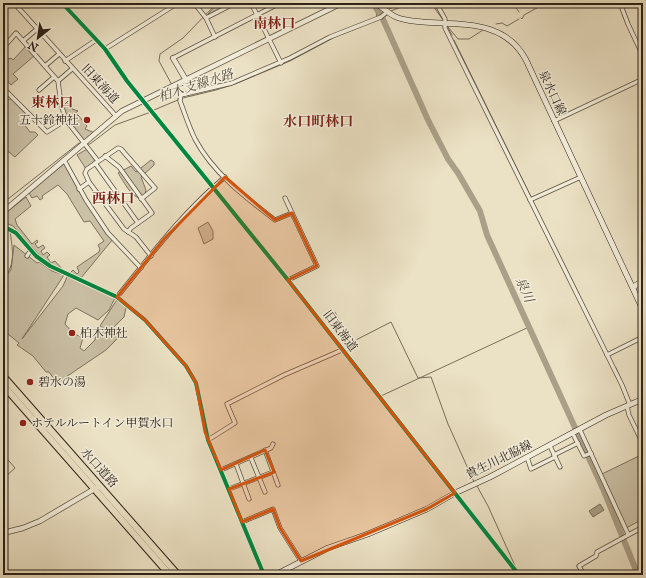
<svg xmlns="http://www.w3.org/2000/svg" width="646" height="578" font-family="'IM FELL English','Noto Serif JP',serif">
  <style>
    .green { fill: #cbc1a7; stroke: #7c725f }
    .water { fill: #aaa089; stroke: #786e5b }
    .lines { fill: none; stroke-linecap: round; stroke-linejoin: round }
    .stream { stroke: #786e5b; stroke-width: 1 }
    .river { stroke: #aaa089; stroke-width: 6 }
    .minor-casing { stroke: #5c5242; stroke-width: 5 }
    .tertiary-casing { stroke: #5c5242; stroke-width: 6 }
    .secondary-casing { stroke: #2c2217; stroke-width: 6 }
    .trunk-casing { stroke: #2c2217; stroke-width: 8 }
    .minor { stroke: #f2ecd9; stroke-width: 3.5 }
    .tertiary { stroke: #f2ecd9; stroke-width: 4.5 }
    .secondary { stroke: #f2ecd9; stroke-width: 5 }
    .trunk { stroke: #ebe1c4; stroke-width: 6 }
    .cycleway-casing { stroke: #f2ecd9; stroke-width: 6 }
    .cycleway { stroke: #00873e; stroke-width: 4 }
    .marked { fill: #d5540d; fill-opacity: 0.2; stroke: #d5540d; stroke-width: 3; stroke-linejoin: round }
    .poi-dot { fill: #8f2418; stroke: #f2ecd9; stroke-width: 1.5 }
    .labels { text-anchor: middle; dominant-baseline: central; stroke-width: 3; stroke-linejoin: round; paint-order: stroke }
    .street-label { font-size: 12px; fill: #2c2217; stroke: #f2ecd9 }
    .poi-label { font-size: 12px; fill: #2c2217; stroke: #f2ecd9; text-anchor: start }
    .water-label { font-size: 13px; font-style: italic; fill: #584e3f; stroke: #f2ecd9 }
    .quarter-label { font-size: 14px; font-weight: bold; fill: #7a1f14; stroke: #f2ecd9 }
  </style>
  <rect width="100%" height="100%" fill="#ebe1c4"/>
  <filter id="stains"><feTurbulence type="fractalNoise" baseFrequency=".005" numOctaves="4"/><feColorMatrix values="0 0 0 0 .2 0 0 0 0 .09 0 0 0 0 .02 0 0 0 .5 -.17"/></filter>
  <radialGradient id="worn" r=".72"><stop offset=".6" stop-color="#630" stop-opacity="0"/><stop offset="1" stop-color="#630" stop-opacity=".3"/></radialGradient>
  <g class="green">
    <path d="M218,3H231L209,14H208Z"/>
    <path d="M26,46L34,56L13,74L18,79L11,85L3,76V59L5,60L11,58L13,60Z"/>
    <path d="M12,98L26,114L21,120L30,132H35L38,135L15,157L9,152H3V102Z"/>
    <path d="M68,101L71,103L72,109L78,111L74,114L78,115L87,126L85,129L95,133L84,141L68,120L63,106Z"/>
    <path d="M87,149L96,161L86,169L77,155Z"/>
    <path d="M151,160L154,162V165L141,177L146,190L144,198C133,201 124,182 118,173L131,166L136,172Z"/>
    <path d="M65,163L80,193L113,239L81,278L70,273L73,270L77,274L79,272L77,267L99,252L100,249L98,245L104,241L90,221L84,222L67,194L58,185L42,196L43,198L40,200L37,196L32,198L29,193Z"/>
    <path d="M26,197L31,206L15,219L17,225L32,244L37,240L38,242L35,244L38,248L43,245L45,248L41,251L43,255L47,252L50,255L47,257L51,263L55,261L63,270L54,266L43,259L13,226L3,222V215Z"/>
    <path d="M208,222L213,231V239L204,244L198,228Z"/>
    <path d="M14,245L37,263L39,262L52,271L64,275L22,339L63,286L67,277L92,286L115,298L109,310L98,320L76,308L68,314L65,324L73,333L83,338L80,348L84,351L95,340L96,330L99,332L101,336L105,329L100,326L118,298L126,308L124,317L113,328L120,336L106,350L60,381L55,380L49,372H46L33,356L17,345L19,343L3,330V280L11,270Z"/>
    <path d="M643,454V519L626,528L602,474Z"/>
  </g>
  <path class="water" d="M600,504L604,510L593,517L589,511Z"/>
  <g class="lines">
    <g class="stream">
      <path d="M431,3L443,20"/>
      <path d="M513,3L519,12"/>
      <path d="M436,6L441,16"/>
      <path d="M389,9L404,3"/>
      <path d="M391,11L411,3"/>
      <path d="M377,18L376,11L378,9"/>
      <path d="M383,18L387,15"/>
      <path d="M521,18L522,19L524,15L546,3"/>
      <path d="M496,24L502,23L507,26L519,19"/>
      <path d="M448,27L458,39H469L483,30"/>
      <path d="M448,28L452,35"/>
      <path d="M454,40L531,197"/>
      <path d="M235,84L290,61L335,37L363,26"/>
      <path d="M172,85L159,61L160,54L183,38L217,3"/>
      <path d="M174,87L178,96V99"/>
      <path d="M183,98L216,90L232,85"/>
      <path d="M154,110L178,100"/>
      <path d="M87,144H90L115,125L151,112"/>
      <path d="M532,200L579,294"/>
      <path d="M3,203L79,143L82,144"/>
      <path d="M3,223L10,228"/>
      <path d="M3,278C17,266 12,247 10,231"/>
      <path d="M335,312L350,343L391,322L418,378"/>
      <path d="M616,368L622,382"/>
      <path d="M418,378L431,377L448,424L474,482"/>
      <path d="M627,394L630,400"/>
      <path d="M381,396L529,327"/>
      <path d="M3,454L15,468L3,479"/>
      <path d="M477,486L488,506L516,568"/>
      <path d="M577,566L581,575"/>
      <path d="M3,571L9,575"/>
      <path d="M418,575L425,571L427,575"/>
    </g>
    <g class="river">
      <path d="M376,8L380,14"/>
      <path d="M382,17L428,120L448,159L458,173L480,211L487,235L604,491L638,575"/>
    </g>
    <defs>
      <g id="minor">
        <path d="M14,3L116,116"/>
        <path d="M62,3L105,49L127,81L288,280L519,575"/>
        <path d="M194,3L206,18"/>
        <path d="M251,3L281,63"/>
        <path d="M436,3L445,19V28L622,385L630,405"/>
        <path d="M620,3L628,24L643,56"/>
        <path d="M215,37L206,18L235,3"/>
        <path d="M23,41L37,29"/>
        <path d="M3,48L16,33L58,81L61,104L66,120L98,161"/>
        <path d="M105,49L178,3"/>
        <path d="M173,58L280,3"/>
        <path d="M65,61L96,40"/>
        <path d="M45,66L59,54"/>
        <path d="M58,81L72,69"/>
        <path d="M175,85L181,95L180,101C185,114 189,127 195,139C213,173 245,197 275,220L292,213"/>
        <path d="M3,88L47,132L66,120"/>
        <path d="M39,90L54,77"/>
        <path d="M181,95L232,83L290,58L330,37L381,17L387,12"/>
        <path d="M554,121L643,79"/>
        <path d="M105,156L119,167L152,213L131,228L128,232"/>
        <path d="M64,160L86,200L108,233L141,268"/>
        <path d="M95,163L138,223"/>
        <path d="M79,189L89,182"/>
        <path d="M285,198L317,266L288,280"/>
        <path d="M141,199L155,188L121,149L118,148L87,169L85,173L89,182L124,229L136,237L151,256"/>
        <path d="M530,200L581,177"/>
        <path d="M3,226L16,233L36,256L50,266L117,297L145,320L186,366L196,383L208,440L264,575"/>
        <path d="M27,256L31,250"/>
        <path d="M117,297C151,255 183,212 225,177"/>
        <path d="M607,355L643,337"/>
        <path d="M627,406L629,415L643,444"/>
        <path d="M580,430L628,534"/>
        <path d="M573,434L584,456L591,453"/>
        <path d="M208,440L235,423L227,404L284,375L342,350"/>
        <path d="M550,446L560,467"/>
        <path d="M265,450L278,485"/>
        <path d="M554,455L578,443"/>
        <path d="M527,457L531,469L555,457"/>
        <path d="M251,458L265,492"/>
        <path d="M236,464L249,499"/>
        <path d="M221,470L271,448L273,444"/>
        <path d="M229,489L273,472"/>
        <path d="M242,522L273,509L280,528L301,561"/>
        <path d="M584,575L579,566L596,556L597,552L643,527"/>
      </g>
      <g id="tertiary">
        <path d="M173,58L186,80"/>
        <path d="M3,212L122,111L342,3"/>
        <path d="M3,533L23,528L40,521L96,488"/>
      </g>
      <g id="secondary">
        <path d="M376,3C383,8 389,14 396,17C405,21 414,21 423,22C463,25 505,20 526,60L643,310"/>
        <path d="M633,287L643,281"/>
        <path d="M275,575L328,548L368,534L427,509L455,493L490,477L606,415L643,399"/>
      </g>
      <g id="trunk">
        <path d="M3,376L178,575"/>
        <path d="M3,385L170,575"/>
      </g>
    </defs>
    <use href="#minor" class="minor-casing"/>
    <use href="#tertiary" class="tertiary-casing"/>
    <use href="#secondary" class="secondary-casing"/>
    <use href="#trunk" class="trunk-casing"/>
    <use href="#minor" class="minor"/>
    <use href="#tertiary" class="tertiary"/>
    <use href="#secondary" class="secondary"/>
    <use href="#trunk" class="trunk"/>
    <defs>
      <g id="cycleway">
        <path d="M62,3L105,49L127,81L288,280L519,575"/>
        <path d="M3,226L16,233L36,256L50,266L117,297L145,320L186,366L196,383L208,440L264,575"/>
      </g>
    </defs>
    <use href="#cycleway" class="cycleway-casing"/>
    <use href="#cycleway" class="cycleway"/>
  </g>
  <path class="marked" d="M225,177L275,220L292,213L317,266L288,280L455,493L427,509L301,561L280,528L273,509L242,522L229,489L274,472L265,450L221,470L205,432L196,383L186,366L145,320L117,297L164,239Z"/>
  <g class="poi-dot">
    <circle cx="87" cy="120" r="4"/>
    <circle cx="72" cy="333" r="4"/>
    <circle cx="30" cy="382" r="4"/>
    <circle cx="23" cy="423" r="4"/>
  </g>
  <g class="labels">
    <g class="street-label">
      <text transform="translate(100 84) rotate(47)">旧東海道</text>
      <text transform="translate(552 93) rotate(65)">泉水口線</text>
      <text transform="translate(340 331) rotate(53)">旧東海道</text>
      <text transform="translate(499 460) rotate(-26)">貴生川北脇線</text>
      <text transform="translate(99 468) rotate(48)">水口道路</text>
    </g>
    <g class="poi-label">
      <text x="79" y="120" text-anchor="end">五十鈴神社</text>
      <text x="80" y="333">柏木神社</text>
      <text x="38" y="382">碧水の湯</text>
      <text x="31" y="423">ホテルルートイン甲賀水口</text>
    </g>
    <g class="water-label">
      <text transform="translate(196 86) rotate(-18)">柏木支線水路</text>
      <text transform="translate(524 290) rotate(66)">泉川</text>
    </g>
    <g class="quarter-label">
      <text x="274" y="24">南林口</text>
      <text x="52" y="103">東林口</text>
      <text x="318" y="122">水口町林口</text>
      <text x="113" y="199">西林口</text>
    </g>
  </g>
  <rect width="646" height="578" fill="none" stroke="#ebe1c4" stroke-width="16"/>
  <rect x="4" y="4" width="638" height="570" fill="none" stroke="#2c2217" stroke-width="2"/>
  <rect x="8" y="8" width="630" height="562" fill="none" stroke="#2c2217"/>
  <g transform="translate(38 38) rotate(210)" stroke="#f2ecd9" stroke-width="3" paint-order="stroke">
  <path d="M0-3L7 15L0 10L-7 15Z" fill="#2c2217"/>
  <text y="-6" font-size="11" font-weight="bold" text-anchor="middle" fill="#2c2217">N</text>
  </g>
  <rect width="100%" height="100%" filter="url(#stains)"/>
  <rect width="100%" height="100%" fill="url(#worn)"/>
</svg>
